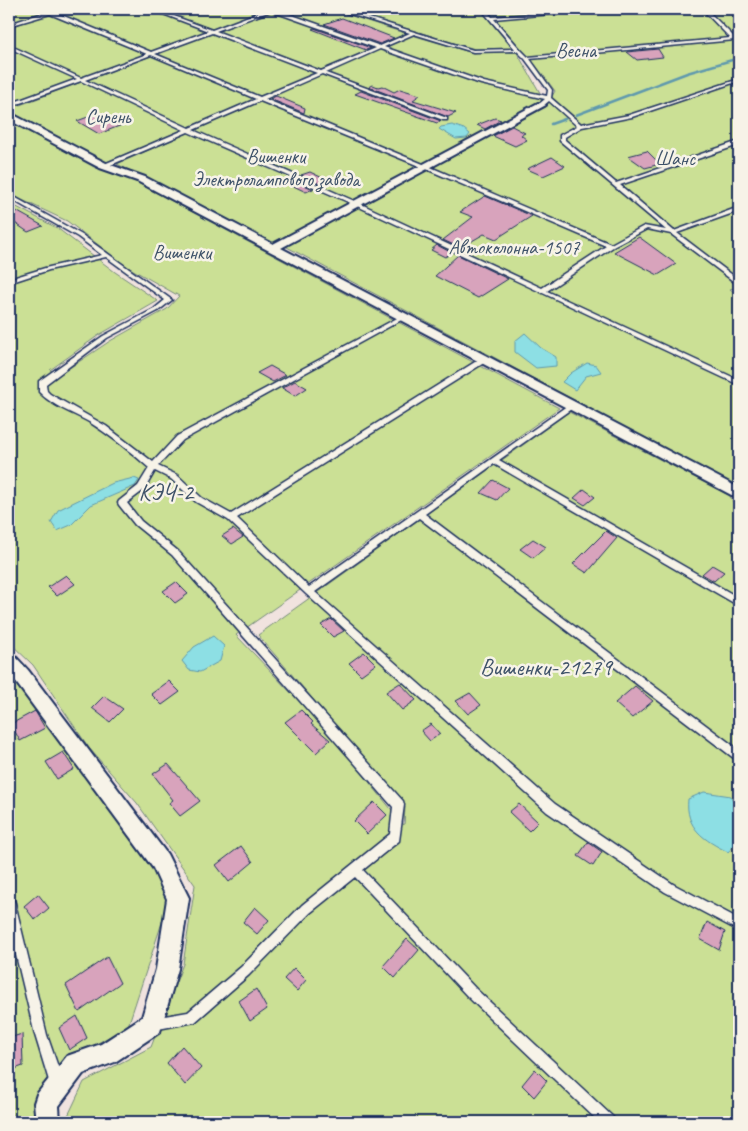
<svg xmlns="http://www.w3.org/2000/svg" width="748" height="1131" font-family="Caveat,sans-serif">
  <style>
    .green { fill: #cbe095; stroke: #73887a }
    .water { fill: #8ddfe4; stroke: #5f99ae }
    .lines { fill: none; stroke-linecap: round; stroke-linejoin: round }
    .stream { stroke: #5f99ae; stroke-width: 2.5 }
    .building { fill: #d8a3bc; stroke: #1b2f5e }
    .lane-casing { stroke: #1b2f5e; stroke-width: 3 }
    .street-casing { stroke: #1b2f5e; stroke-width: 4 }
    .lane { fill: #f7f3e8; fill-rule: evenodd }
    .street { fill: #f7f3e8; fill-rule: evenodd }
    .labels { text-anchor: middle; dominant-baseline: central; stroke-width: 5; stroke-linejoin: round; paint-order: stroke }
    .far-park-label { font-size: 20px; fill: #3e5269; stroke: #f7f3e8 }
    .park-label { font-size: 24px; fill: #3e5269; stroke: #f7f3e8 }
  </style>
  <rect width="100%" height="100%" fill="#f1e3df"/>
  <filter id="ink" filterUnits="userSpaceOnUse"><feTurbulence type="fractalNoise" baseFrequency=".02" numOctaves="2"/><feDisplacementMap in="SourceGraphic" scale="10" xChannelSelector="R" yChannelSelector="G"/><feConvolveMatrix kernelMatrix="1 2 1 2 8 2 1 2 1" color-interpolation-filters="sRGB"/></filter>
  <g filter="url(#ink)">
    <g class="green">
      <path d="M9,9H56L9,24Z"/>
      <path d="M66,9H269L9,105V27Z"/>
      <path d="M277,9H331L407,34L105,163L9,112V109Z"/>
      <path d="M340,9H480L512,48L475,49Z"/>
      <path d="M487,9H739V287L730,289L739,296V488L285,246L546,107L555,91L534,63Z"/>
      <path d="M412,35L473,53L516,51L543,98L540,104L273,244L117,164Z"/>
      <path d="M9,120L94,167L123,175L559,408L236,635L331,735L404,825L405,807L258,635L569,412L730,496L739,513V1122H65L84,1082L151,1047L183,964L195,885L137,803L89,748L33,665L9,642V203L57,228L115,272L158,301L99,335L50,370L59,375L110,341L167,309L179,296L126,266L67,221L18,198L9,190Z"/>
      <path d="M9,672L28,692L87,780L171,895L128,1026L59,1065L36,1101L39,1122H9Z"/>
    </g>
    <g class="water">
      <path d="M452,125L464,129L470,134L467,138L456,139L439,129L441,127Z"/>
      <path d="M525,333L541,348L556,357V366L536,368L515,352V341Z"/>
      <path d="M587,363L596,365L601,372L586,376L575,390L562,382L571,373Z"/>
      <path d="M134,478L139,480L135,486L91,505L71,525L57,531L51,522L58,510L113,483Z"/>
      <path d="M213,636L224,646L220,661L200,672L189,670L182,661L194,647Z"/>
      <path d="M704,792L731,796L739,815V840L728,852C704,840 685,828 688,799Z"/>
    </g>
    <g class="lines">
      <g class="stream">
        <path d="M576,115L687,73L739,58"/>
        <path d="M551,124L565,119"/>
      </g>
    </g>
    <g class="building">
      <path d="M342,18L394,38L380,44L324,24Z"/>
      <path d="M314,28L371,48L366,50L312,29Z"/>
      <path d="M658,49L663,57L637,60L627,52Z"/>
      <path d="M373,85L378,87L382,86L394,92L400,89L420,95L413,100L456,113L448,117L369,87Z"/>
      <path d="M361,91L441,121L437,123L355,94Z"/>
      <path d="M276,96L305,108L304,113L270,99Z"/>
      <path d="M99,113L122,125L99,134L77,121Z"/>
      <path d="M495,118L501,120L485,129L477,125Z"/>
      <path d="M512,126L525,133L521,135L527,140L515,146L493,136Z"/>
      <path d="M647,151L660,164L645,168L628,156Z"/>
      <path d="M552,157L565,166L543,176L527,169Z"/>
      <path d="M310,172L329,181L322,185L301,175Z"/>
      <path d="M291,179L313,189L306,192L285,182Z"/>
      <path d="M485,196L532,216L496,239L484,234L460,248L443,240L473,217L460,212Z"/>
      <path d="M9,207L43,226L28,232L9,219Z"/>
      <path d="M639,237L676,264L658,275L614,252Z"/>
      <path d="M437,245L452,253L445,257L431,250Z"/>
      <path d="M458,255L508,279L478,298L435,276Z"/>
      <path d="M270,366L286,375L273,382L257,373Z"/>
      <path d="M295,381L307,388L295,396L282,388Z"/>
      <path d="M493,480L508,488L497,500L481,493Z"/>
      <path d="M584,489L595,497L585,505L574,498Z"/>
      <path d="M233,529L243,537L232,544L222,536Z"/>
      <path d="M606,531L617,538L587,573L573,564Z"/>
      <path d="M533,539L546,547L533,558L520,549Z"/>
      <path d="M712,565L724,572L714,581L702,574Z"/>
      <path d="M66,575L75,584L57,596L48,587Z"/>
      <path d="M176,582L188,594L175,603L163,591Z"/>
      <path d="M331,619L344,631L333,637L321,625Z"/>
      <path d="M364,652L376,664L361,675L349,663Z"/>
      <path d="M169,681L180,692L162,705L151,694Z"/>
      <path d="M400,683L416,700L402,710L386,692Z"/>
      <path d="M635,686L653,701L632,718L615,703Z"/>
      <path d="M470,693L481,705L468,714L456,701Z"/>
      <path d="M104,696L123,709L110,722L92,708Z"/>
      <path d="M301,710L313,722L311,724L330,740L316,753L285,722Z"/>
      <path d="M35,711L45,728L20,741L11,724Z"/>
      <path d="M431,724L440,734L430,741L421,731Z"/>
      <path d="M63,752L74,769L57,779L46,762Z"/>
      <path d="M168,764L200,801L180,816L169,803L173,800L153,774Z"/>
      <path d="M374,802L387,815L367,834L354,821Z"/>
      <path d="M519,804L538,822L529,831L509,812Z"/>
      <path d="M588,842L602,852L593,866L578,856Z"/>
      <path d="M241,846L253,862L229,882L216,865Z"/>
      <path d="M38,894L49,908L35,920L24,906Z"/>
      <path d="M255,907L269,920L257,934L243,922Z"/>
      <path d="M707,922L725,932L719,950L700,939Z"/>
      <path d="M407,939L419,950L395,978L383,966Z"/>
      <path d="M107,957L120,983L79,1012L66,985Z"/>
      <path d="M294,968L306,980L297,991L284,979Z"/>
      <path d="M256,989L267,1009L250,1021L239,1001Z"/>
      <path d="M77,1016L87,1038L69,1050L59,1028Z"/>
      <path d="M22,1034L23,1066L9,1071V1038Z"/>
      <path d="M182,1046L201,1068L185,1085L167,1063Z"/>
      <path d="M535,1069L547,1081L534,1097L522,1085Z"/>
    </g>
    <g class="lines">
      <defs>
        <g id="lane">
          <path d="M40,9H45L50,11L62,9L54,12L151,52L208,31L150,9H155L212,30L267,9H275L380,46L410,33L334,9H340L473,50L515,49L481,9H485L492,17L594,9H609L494,19L520,49L528,57L730,38L702,9H706L735,38V40L530,59L552,90L551,98L581,124L629,115L739,79V81L632,117L582,127L565,137V140L616,183L739,141V145L620,185L674,231L739,207V211L677,233L739,280V285L737,284L671,234L647,229L613,247L547,291L739,380V385L355,205L188,132L106,167H102V165L184,130L81,81L9,107V104L77,79L9,48V45L81,78L147,54L50,14L9,26V24L46,12ZM271,11L376,48L321,71L216,31ZM212,33L317,73L260,97L155,54ZM414,34L473,52L517,51L525,59L548,90L547,96L484,82L384,47ZM380,49L481,84L545,99L539,104V106H543L549,101L577,126L560,135V141L666,230L644,226L611,244L428,166L265,99L322,74L443,120H447V118L326,73ZM151,55L256,99L189,128L85,80ZM260,101L424,168L606,246L542,288L359,203L193,130Z"/>
          <path d="M9,194L82,235L172,300L158,311L107,338L46,384L47,391L50,394L106,426L153,462L177,436L401,316H405V318L183,440L158,466L177,475L202,498L231,514L483,357H487V361L237,518L309,587L571,403H574V407L499,460L739,598V606L494,464L425,514L739,750V761L735,759L419,518L315,592L555,804L673,884L739,919V931L665,892L547,812L306,594L228,520L196,502L171,479L155,471L144,490L127,503L141,521L178,551L403,801L404,805L399,841L363,870L476,989L613,1117L615,1122H599L468,997L355,877L310,913L249,975L195,1022L153,1030L149,1028L147,1024L149,1020L153,1018L188,1012L241,967L302,905L390,834L393,807L172,555L135,525L119,505L118,503L119,501L138,486L149,468C130,451 111,436 89,422C73,413 52,406 39,392V381L103,336L154,309L165,300L106,257L49,270L9,283V279L45,268L102,255L78,237L9,198Z"/>
          <path d="M9,897L13,899L15,903L47,1035L64,1084L62,1089L57,1091L52,1089L50,1084L35,1035L9,926Z"/>
        </g>
        <g id="street">
          <path d="M538,103L546,105L281,248L739,488V499L137,181L100,168L9,120V113L12,114L108,164L145,177L273,244Z"/>
          <path d="M9,654L15,656L28,670L167,854L189,898L178,969L160,1032L115,1062L83,1074L59,1106L60,1122H36L34,1103L37,1094L67,1056L101,1044L142,1017L156,969L167,899L153,868L9,673Z"/>
        </g>
      </defs>
      <use href="#lane" class="lane-casing"/>
      <use href="#street" class="street-casing"/>
      <use href="#lane" class="lane"/>
      <use href="#street" class="street"/>
    </g>
  </g>
  <g class="labels">
    <g class="far-park-label">
      <text x="576" y="50">Весна</text>
      <text x="108" y="116">Сирень</text>
      <text x="276" y="156">Вишенки<tspan x="276" dy="23">Электролампового завода</tspan></text>
      <text x="675" y="158">Шанс</text>
      <text x="514" y="247">Автоколонна-1507</text>
      <text x="182" y="252">Вишенки</text>
    </g>
    <g class="park-label">
      <text x="166" y="492">КЭЧ-2</text>
      <text x="546" y="667">Вишенки-21279</text>
    </g>
  </g>
  <rect width="748" height="1131" fill="none" stroke="#f7f3e8" stroke-width="30"/>
  <rect x="15" y="15" width="718" height="1101" fill="none" stroke="#1b2f5e" stroke-width="2" filter="url(#ink)"/>
</svg>
